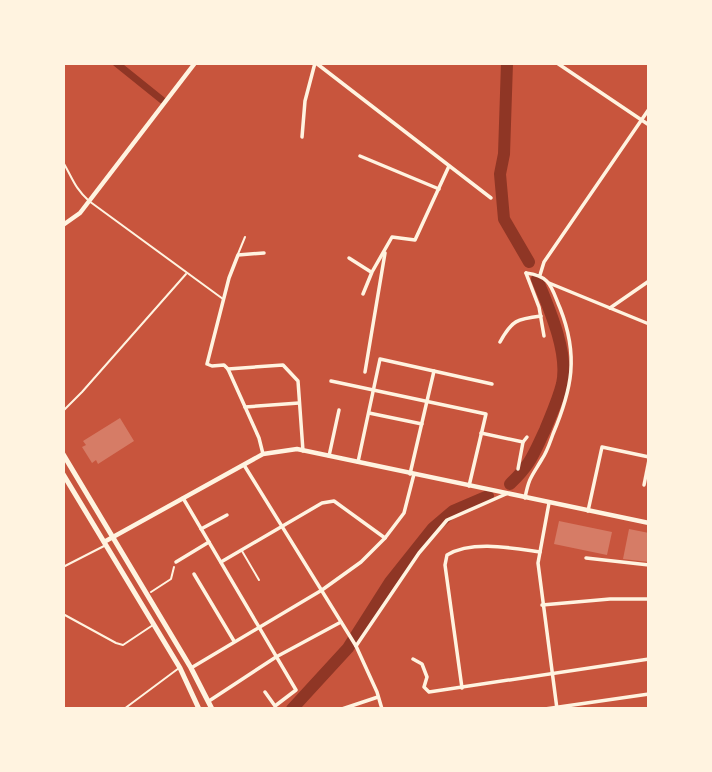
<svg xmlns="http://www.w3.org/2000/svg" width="712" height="772" font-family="Cabin,sans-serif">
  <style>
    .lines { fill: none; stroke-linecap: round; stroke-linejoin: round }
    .canal { stroke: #8f3625; stroke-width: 7 }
    .river { stroke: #8f3625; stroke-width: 12 }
    .building { fill: #d67c66 }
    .path { stroke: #fff3e0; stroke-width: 2 }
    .service { stroke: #fff3e0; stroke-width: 2 }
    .minor { stroke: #fff3e0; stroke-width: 3.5 }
    .tertiary { stroke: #fff3e0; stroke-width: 4.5 }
    .primary { stroke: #fff3e0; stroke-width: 5 }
  </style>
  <rect width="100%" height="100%" fill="#c8553d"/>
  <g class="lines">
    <path class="canal" d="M116,63L162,100"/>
    <g class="river">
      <path d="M507,63L504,154L500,174L504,219L529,262"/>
      <path d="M510,484C531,464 533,455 545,430C551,415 558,400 562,384C569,353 549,308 537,279"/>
      <path d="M292,709L348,648L390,582L433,528L453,511L488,496"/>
    </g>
  </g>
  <g class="building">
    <path d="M120,418L134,441L98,464L96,460L92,463L82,447L86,445L83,441Z"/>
    <path d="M559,521L612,532L607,555L554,544Z"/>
    <path d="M629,529L649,533V562L623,559Z"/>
  </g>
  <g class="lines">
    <path class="path" d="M151,592L171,579L174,567"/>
    <g class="service">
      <path d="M63,162C73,179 74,187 89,201L223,299"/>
      <path d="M238,254L245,237"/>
      <path d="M63,411L82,392L186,274"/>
      <path d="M242,551L259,580"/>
      <path d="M63,567L106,545"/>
      <path d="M63,614L116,643L123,645L153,625"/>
      <path d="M124,709L179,668"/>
    </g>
    <g class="minor">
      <path d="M316,63L491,198"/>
      <path d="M557,63L649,125"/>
      <path d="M302,137L305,101L315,63"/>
      <path d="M360,156L439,189"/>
      <path d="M349,258L371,272"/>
      <path d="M526,273L539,307L544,336"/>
      <path d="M540,275L544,262L649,109"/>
      <path d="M549,283L649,324"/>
      <path d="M363,294L372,272L392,237L415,240L449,166"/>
      <path d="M610,308L649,281"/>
      <path d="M500,342C512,320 517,319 541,316"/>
      <path d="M228,369L283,365L298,381L303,451"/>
      <path d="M365,372L385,253"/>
      <path d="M331,381L486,414L469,486"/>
      <path d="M245,407L299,403"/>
      <path d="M369,413L422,424"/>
      <path d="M481,433L523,442"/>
      <path d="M263,454L259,438L228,369L224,365L212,366L207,364L229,278L238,255L264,253"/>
      <path d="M329,456L339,410"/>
      <path d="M358,462L380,359L492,384"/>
      <path d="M244,465L356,646L377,692L382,709"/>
      <path d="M518,469L523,442L527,437"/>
      <path d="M410,474L434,371"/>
      <path d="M644,485L649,460"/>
      <path d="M183,498L296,690L275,706L265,692"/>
      <path d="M525,498C529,477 532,476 542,459C547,452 550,442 553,434C572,389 579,356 560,308C551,287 551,276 526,273"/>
      <path d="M549,503L538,563L557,709"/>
      <path d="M588,511L602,447L649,457"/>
      <path d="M201,529L227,515"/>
      <path d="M586,558L649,565"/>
      <path d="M176,562L209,542"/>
      <path d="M221,562L322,503L334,501L385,538"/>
      <path d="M194,574L234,641"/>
      <path d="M542,605L610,599H649"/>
      <path d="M356,646L419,553L447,520L506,494"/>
      <path d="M413,659L422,664L427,677L424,687L429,692L649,659"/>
      <path d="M191,668L322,590L361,562L385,538L404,513L414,474"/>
      <path d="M462,688L445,565L447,555C472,540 512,548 540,552"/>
      <path d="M209,701L276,657L341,622"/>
      <path d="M342,709L378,697"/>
      <path d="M545,709L649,694"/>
    </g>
    <g class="tertiary">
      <path d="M63,225L80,213L195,63"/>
      <path d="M104,542L263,454L297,449L649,523"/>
    </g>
    <g class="primary">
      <path d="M63,454L191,668L212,709"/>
      <path d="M63,474L180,668L199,709"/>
    </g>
  </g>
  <rect width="712" height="772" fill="none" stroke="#fff3e0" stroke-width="130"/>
</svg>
